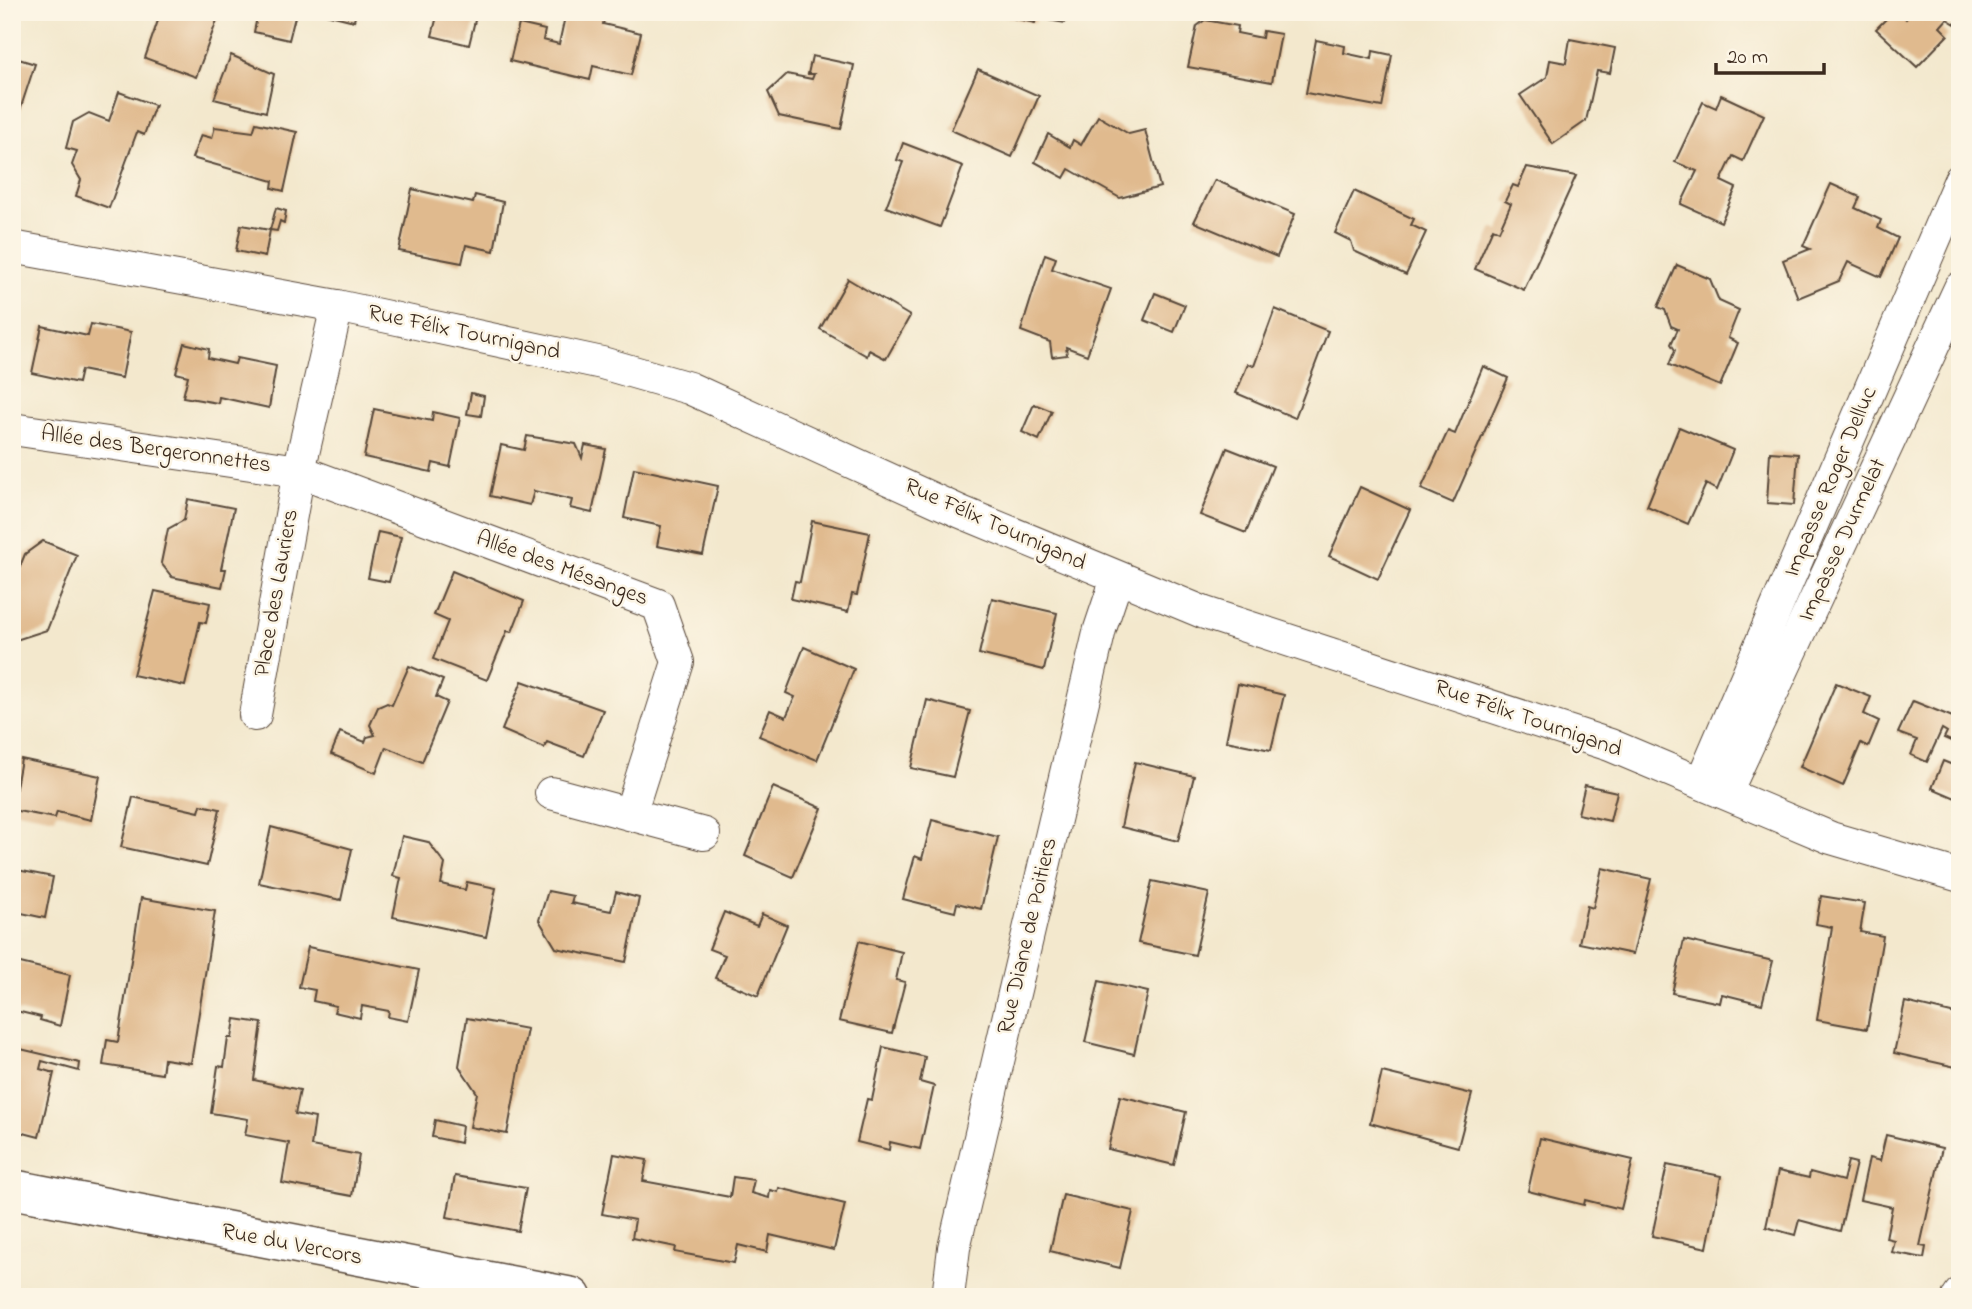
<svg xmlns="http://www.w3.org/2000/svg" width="1972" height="1309" font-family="'Indie Flower',sans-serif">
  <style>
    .building { fill: #e0ba8e }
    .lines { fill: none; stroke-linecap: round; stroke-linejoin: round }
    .minor-casing { stroke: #574638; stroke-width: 34 }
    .tertiary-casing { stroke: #574638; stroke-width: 41 }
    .minor { stroke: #fff; stroke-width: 32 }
    .tertiary { stroke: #fff; stroke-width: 38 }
    .labels { text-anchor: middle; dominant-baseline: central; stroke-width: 5; stroke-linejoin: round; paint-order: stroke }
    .street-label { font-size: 23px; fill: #3b2a1e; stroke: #fcf5e5 }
  </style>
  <rect width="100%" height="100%" fill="#fcf5e5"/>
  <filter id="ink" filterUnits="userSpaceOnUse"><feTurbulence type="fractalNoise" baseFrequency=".0143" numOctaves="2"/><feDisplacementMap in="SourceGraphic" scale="14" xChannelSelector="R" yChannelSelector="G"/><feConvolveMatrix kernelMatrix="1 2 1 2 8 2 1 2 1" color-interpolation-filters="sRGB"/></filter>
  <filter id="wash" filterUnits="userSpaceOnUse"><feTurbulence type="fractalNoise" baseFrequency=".00686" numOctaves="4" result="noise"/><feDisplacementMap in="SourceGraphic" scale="28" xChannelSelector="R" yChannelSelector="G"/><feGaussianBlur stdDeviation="1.57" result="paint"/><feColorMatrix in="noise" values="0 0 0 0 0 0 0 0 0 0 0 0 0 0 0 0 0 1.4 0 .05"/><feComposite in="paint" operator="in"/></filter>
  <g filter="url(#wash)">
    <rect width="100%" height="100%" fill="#f3e8cd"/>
    <g id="blocks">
      <g class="building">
        <path d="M161,12H220L196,77L145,58Z"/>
        <path d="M258,12L296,13L289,40L254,32Z"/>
        <path d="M318,12H356L354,21Z"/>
        <path d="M438,12H477L469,45L432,36Z"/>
        <path d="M566,12H606L603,24L641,33L631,75L593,66L590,80L510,61L519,24L545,30L543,40L559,44Z"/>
        <path d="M985,12H1070L1065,23L1036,18L1035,23Z"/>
        <path d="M1893,12H1900L1906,19L1912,12H1960V27L1947,19L1940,27L1948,35L1917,67L1876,29Z"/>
        <path d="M1205,20L1238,26L1237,33L1262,38L1263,31L1281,34L1272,82L1188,67L1197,26Z"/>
        <path d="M1570,39L1615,48L1610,73L1597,71L1586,121L1553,144L1520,95L1547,77L1550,60L1566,63Z"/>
        <path d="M1316,40L1345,46L1344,53L1372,59L1373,51L1392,55L1382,107L1306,93Z"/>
        <path d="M231,55L274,74L266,112L214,99Z"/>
        <path d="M812,56L854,65L841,129L779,116L768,92L787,74L812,79L814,74H808Z"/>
        <path d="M12,57L35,64L18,116L12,114Z"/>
        <path d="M978,69L1039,96L1012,157L951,130Z"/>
        <path d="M119,92L155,105L144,135L137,132L109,208L76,196L81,180L72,165L77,151L66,148L73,122L89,113L109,121Z"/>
        <path d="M1721,95L1764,115L1743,161L1733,156L1721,181L1736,188L1721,222L1681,204L1697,171L1675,162L1703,102L1716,108Z"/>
        <path d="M1098,116L1129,134L1145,130L1160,187L1120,198L1069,169L1064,178L1035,162L1048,134L1070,147L1073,140L1081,145Z"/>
        <path d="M256,123L297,132L284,191L272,188L273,181L192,158L201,135L212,138L215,127L253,132Z"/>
        <path d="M903,143L963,166L940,227L886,207L903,162L897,160Z"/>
        <path d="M1527,167L1576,176L1524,290L1475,269L1493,228L1499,231L1511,204L1505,201L1513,185L1518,187Z"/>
        <path d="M1215,180L1295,214L1277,257L1194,222Z"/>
        <path d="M1831,184L1860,197L1855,208L1881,220L1878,228L1898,238L1881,277L1848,262L1839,281L1798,298L1783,260L1810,249L1803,246Z"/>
        <path d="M412,189L473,203L475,195L503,202L494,251L466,245L462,263L399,251Z"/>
        <path d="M1354,191L1414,219L1411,225L1426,232L1406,275L1354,251L1351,241L1335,233Z"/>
        <path d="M276,208L286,211L284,223L280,221L277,231L270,230L265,257L236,251L241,225L270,230Z"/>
        <path d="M1045,254L1056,258L1052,269L1111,289L1087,355L1066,347L1067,355L1052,357L1050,342L1021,331Z"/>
        <path d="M1677,265L1710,279L1719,301L1739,310L1728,338L1738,343L1720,386L1669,365L1675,350L1671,344L1678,329L1671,326L1665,310L1658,307Z"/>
        <path d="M848,279L910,316L886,359L869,350L867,356L820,329Z"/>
        <path d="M1155,293L1185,305L1174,332L1144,320Z"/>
        <path d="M1275,309L1328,331L1295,418L1236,393L1248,364L1254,366Z"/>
        <path d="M91,324L131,332L122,378L81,370L78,383L32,373L42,326L88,336Z"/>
        <path d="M184,343L209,349L208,358L235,364L237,358L276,366L269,408L219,397L218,403L183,397L188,376L176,373Z"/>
        <path d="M1483,366L1508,378L1453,503L1421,489L1448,431L1455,434Z"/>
        <path d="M471,393L484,396L481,416L467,414Z"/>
        <path d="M1034,404L1052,411L1039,440L1022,432Z"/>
        <path d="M374,409L432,421L433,412L460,418L450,467L433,463L431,472L364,457Z"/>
        <path d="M1679,427L1733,450L1717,490L1706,484L1688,524L1647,506Z"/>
        <path d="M527,436L576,444L582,458L585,445L606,449L592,513L570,508L572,500L534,491L530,505L490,496L501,445L524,450Z"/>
        <path d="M1227,448L1273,466L1246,533L1200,515Z"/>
        <path d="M1770,452L1798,454L1794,505L1767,503Z"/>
        <path d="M634,468L718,486L703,555L657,546L661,526L624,518Z"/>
        <path d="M1360,487L1410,510L1378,579L1329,556Z"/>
        <path d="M188,499L234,508L221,569H226L222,587L172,577L161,563L168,529L184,520Z"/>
        <path d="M812,521L870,533L857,595L852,594L848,612L791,599L795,581L800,582Z"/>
        <path d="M378,532L401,537L389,582L368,578Z"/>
        <path d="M43,541L77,555L47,630L16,640L12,628V586L25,554Z"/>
        <path d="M452,571L524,601L512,632L507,631L487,680L433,659L448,621L434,615Z"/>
        <path d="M155,591L210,603L206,623L200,622L185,686L133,675Z"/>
        <path d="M992,598L1057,613L1044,670L979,654Z"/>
        <path d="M804,647L854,669L817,760L759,736L770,710L786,717L795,697L786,693Z"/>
        <path d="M409,666L443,680L436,697L447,702L422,762L386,747L376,773L331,754L340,732L365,742L367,737L375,735L370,725L378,707L387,703L392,705Z"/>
        <path d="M522,681L603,710L584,756L547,742L544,748L502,730Z"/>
        <path d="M1836,683L1871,697L1864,714L1879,721L1868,747L1861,743L1843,786L1800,767Z"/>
        <path d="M1238,684L1284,695L1271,750L1226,741Z"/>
        <path d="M927,700L970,711L953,777L911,768Z"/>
        <path d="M1913,701L1960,720V745L1944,738L1947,732L1942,729L1927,762L1911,755L1917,740L1898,733Z"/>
        <path d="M21,759L100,776L91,820L57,812L55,818L12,810Z"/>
        <path d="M1943,761L1960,768V800L1932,788Z"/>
        <path d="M1135,762L1194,776L1178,841L1121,827Z"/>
        <path d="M1585,785L1617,792L1610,821L1578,814Z"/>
        <path d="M773,787L822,808L793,877L745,856Z"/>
        <path d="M133,797L199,812L201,805L220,809L207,866L121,847Z"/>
        <path d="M932,820L998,837L981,909L957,903L955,912L903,899L915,856L922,859Z"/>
        <path d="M271,827L352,849L341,900L259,883Z"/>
        <path d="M402,836L428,842L445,864L441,884L465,890L467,882L496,888L486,937L393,917L401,878L393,876Z"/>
        <path d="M1602,868L1651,879L1633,954L1579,943L1587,906L1593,908Z"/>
        <path d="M12,869L53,877L45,918L12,911Z"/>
        <path d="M1152,881L1209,893L1195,955L1138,943Z"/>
        <path d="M548,891L573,896L571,903L611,911L616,892L639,898L626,962L556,948L539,920Z"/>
        <path d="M1821,896L1865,903L1860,932L1883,936L1867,1029L1817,1020L1832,927L1816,924Z"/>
        <path d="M141,898L215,911L191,1063L164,1059L162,1074L103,1065L107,1040L118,1042Z"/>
        <path d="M724,912L757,926L762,914L787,925L758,996L715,978L725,955L709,949Z"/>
        <path d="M1684,940L1773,961L1762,1004L1722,994L1720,1003L1672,993Z"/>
        <path d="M859,941L902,952L896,980L905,982L892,1033L839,1021Z"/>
        <path d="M308,947L419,970L408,1021L388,1017L389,1011L362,1006L360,1018L334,1012L336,1006L313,1001L315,990L299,987Z"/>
        <path d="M12,961L70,975L60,1026L40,1020L41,1017L12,1010Z"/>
        <path d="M1099,981L1148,992L1134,1054L1085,1042Z"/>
        <path d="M1905,1002L1960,1015V1068L1894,1053Z"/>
        <path d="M467,1018L527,1029L507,1134L470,1127L477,1093L459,1066Z"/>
        <path d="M235,1019L262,1023L254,1080L300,1090L295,1114L315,1118L311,1146L359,1155L352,1196L282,1183L289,1143L245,1135L248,1119L211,1113L218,1066L224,1067L228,1038H232Z"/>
        <path d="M12,1047L80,1063L79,1071L42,1061L40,1069L54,1073L39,1137L12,1130Z"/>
        <path d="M883,1047L925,1057L920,1082L934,1086L920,1149L890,1142L889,1150L857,1142L867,1099L872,1100Z"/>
        <path d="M1382,1072L1472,1094L1458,1147L1370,1123Z"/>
        <path d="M1120,1096L1186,1112L1174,1165L1108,1149Z"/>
        <path d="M435,1120L462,1126L460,1143L432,1137Z"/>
        <path d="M1886,1135L1942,1148L1920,1246L1926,1247L1924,1258L1891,1252L1894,1240L1886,1238L1892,1207L1860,1200L1869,1158L1880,1161Z"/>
        <path d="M1540,1138L1633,1160L1621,1209L1585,1200L1584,1205L1528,1191Z"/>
        <path d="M614,1154L647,1160L643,1181L730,1197L733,1177L754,1180L751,1193L769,1198L770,1190L778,1192L779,1188L845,1204L834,1250L770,1235L767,1252L738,1245L734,1263L675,1252L676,1247L632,1238L635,1220L602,1214Z"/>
        <path d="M1848,1161L1856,1163L1840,1231L1799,1220L1795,1235L1766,1227L1778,1171L1809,1178L1810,1172L1843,1181Z"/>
        <path d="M1667,1165L1721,1176L1707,1248L1652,1236Z"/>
        <path d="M455,1176L526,1188L518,1231L447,1217Z"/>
        <path d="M1063,1195L1133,1211L1120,1268L1050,1251Z"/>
      </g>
    </g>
  </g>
  <g filter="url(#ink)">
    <use href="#blocks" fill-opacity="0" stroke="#574638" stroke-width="2"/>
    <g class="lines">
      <defs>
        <g id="minor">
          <path d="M12,247L337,306L602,363L689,388L961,512L1205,613L1610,745L1831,838L1960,876"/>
          <path d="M12,429L299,471L658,605L678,662L630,814"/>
          <path d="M255,715L299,471L337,306"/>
          <path d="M1701,783L1960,180"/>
          <path d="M1726,792L1960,288"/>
          <path d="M551,793L704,834"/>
          <path d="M948,1297L954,1248L1100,629L1117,578"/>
          <path d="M1958,1297L1960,1294"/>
        </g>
        <path id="tertiary" d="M12,1189L572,1297"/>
      </defs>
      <use href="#minor" class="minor-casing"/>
      <use href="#tertiary" class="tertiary-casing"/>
      <use href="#minor" class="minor"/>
      <use href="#tertiary" class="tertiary"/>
    </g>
  </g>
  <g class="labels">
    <g class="street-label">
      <text transform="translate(464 333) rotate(12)">Rue Félix Tournigand</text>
      <text transform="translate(156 450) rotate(8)">Allée des Bergeronnettes</text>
      <text transform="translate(1831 482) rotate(-67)">Impasse Roger Delluc</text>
      <text transform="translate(995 525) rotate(24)">Rue Félix Tournigand</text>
      <text transform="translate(1843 540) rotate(-65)">Impasse Durmelat</text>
      <text transform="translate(562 569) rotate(20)">Allée des Mésanges</text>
      <text transform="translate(277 593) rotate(-80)">Place des Lauriers</text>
      <text transform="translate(1528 719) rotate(19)">Rue Félix Tournigand</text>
      <text transform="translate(1028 936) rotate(-77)">Rue Diane de Poitiers</text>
      <text transform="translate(292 1245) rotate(11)">Rue du Vercors</text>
    </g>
  </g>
  <rect width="1972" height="1309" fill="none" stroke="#fcf5e5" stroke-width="42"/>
  <path d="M1716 63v10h108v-10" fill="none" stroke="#3b2a1e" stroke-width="3.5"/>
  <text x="1727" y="63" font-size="21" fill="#3b2a1e" stroke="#fcf5e5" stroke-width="5" paint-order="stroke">20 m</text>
</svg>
